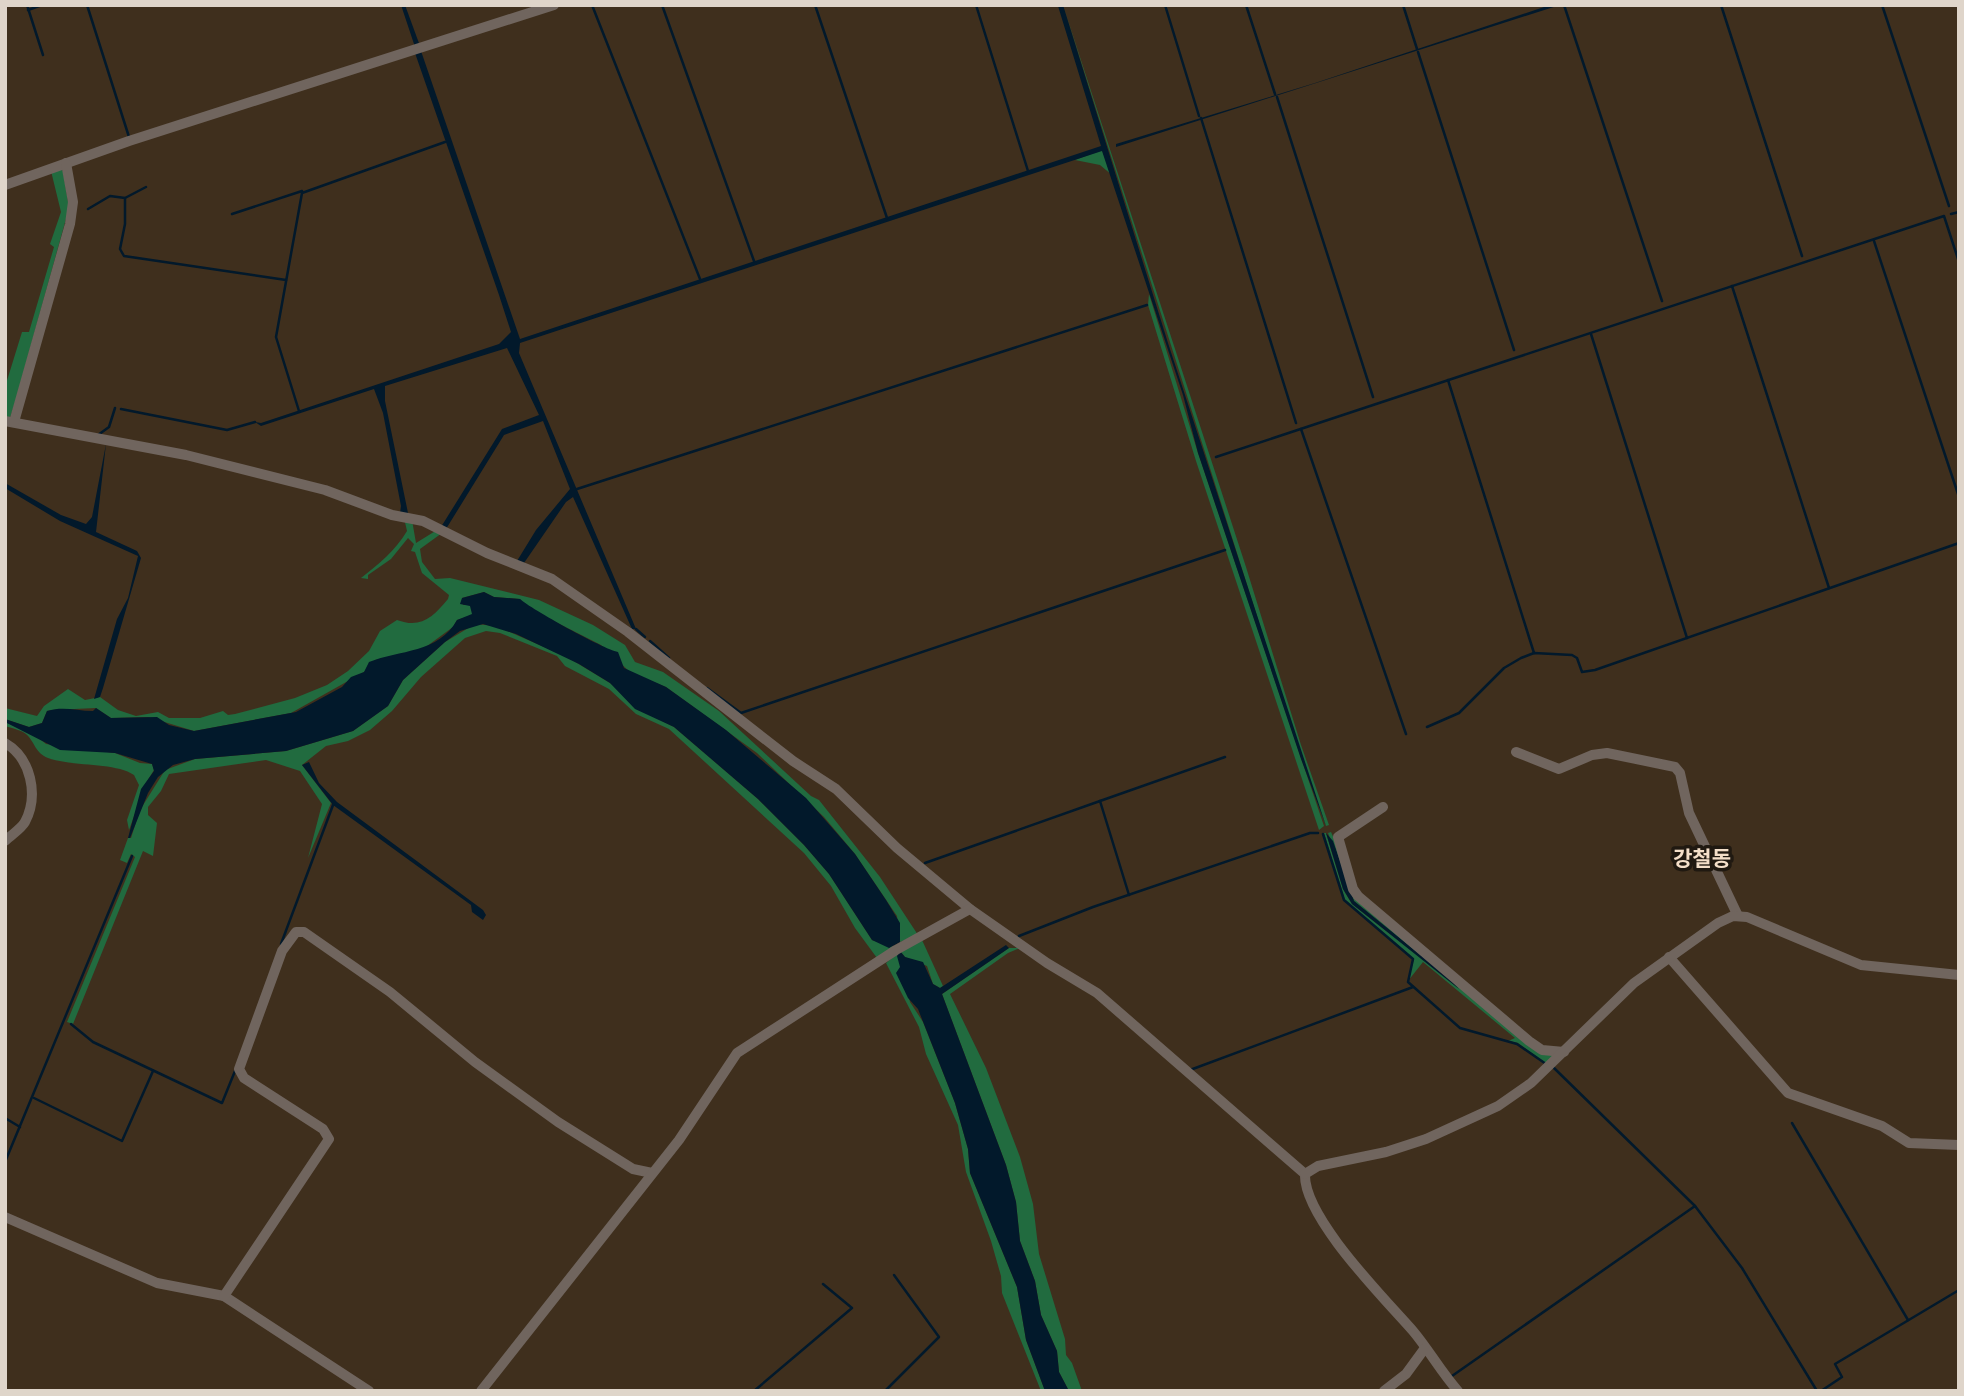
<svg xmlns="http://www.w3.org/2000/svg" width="1964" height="1396" font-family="Manrope,'Noto Sans KR',sans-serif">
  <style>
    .green { fill: #216b3f }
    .water { fill: #02192b }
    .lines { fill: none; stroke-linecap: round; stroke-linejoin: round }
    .stream { stroke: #02192b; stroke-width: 2.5 }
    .minor { stroke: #70655e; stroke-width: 10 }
    .labels { text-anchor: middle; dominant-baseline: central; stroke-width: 7; stroke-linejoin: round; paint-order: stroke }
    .quarter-label { font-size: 21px; font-weight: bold; fill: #f4dfc9; stroke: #201911 }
  </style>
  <rect width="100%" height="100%" fill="#3f2f1d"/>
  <g class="green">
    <path d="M1063,5L1246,567L1301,745L1329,825L1326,826L1323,818L1303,761Z"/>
    <path d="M1102,150L1112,175L1100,165L1075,160Z"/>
    <path d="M59,168L63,171L69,208L16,399L10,418H5V387L22,332H29L54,247L50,244L61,212L51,171Z"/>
    <path d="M1149,294L1198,453L1324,826L1319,830L1196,461L1148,305Z"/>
    <path d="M404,518L412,520L416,543L437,530L442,533L420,549L422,562L435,579L450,578L539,600L593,625L625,645L635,662L663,672L719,711L811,796L819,800L880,877L918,935L900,942L897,916L855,854L824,817L757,753L666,687L631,673L601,645L528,608L520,599L494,597L484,592L462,598L463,605H470L473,610V615L457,620L453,627L423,649L375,660L364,672L291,713L194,731L148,717L111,718L96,708L52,710L47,711L42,723L29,727L5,719V708L37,716L44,706L68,689L85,700L100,697L118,710L136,716L158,712L169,718H200L223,711L228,715L235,714L295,698L327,685L348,671L369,651L380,631L397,620C421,629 433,617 448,599L449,595L422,573L415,552L411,551L414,544L408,538L391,559L368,575V579L361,578C379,564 395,551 407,531Z"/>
    <path d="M475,624L496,626L567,657L610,683L649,714L674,727L758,799L804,845L829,874L872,940L894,947L877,958L855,928L831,886L804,853L669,729L636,714L609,689L565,666L557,656L500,633L486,631L465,638L421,677L392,711L370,730L348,741L326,746L302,765L331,803L308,858L322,804L300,771L266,760L169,774L161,791L148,807V815L157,823L153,856L143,851L73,1024L67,1022L135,857L131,854L127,863L120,860L128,838H131L140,810L165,770L195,759L286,751L353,731L388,706L403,680L445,642Z"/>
    <path d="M5,722L35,735L46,744L115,753L140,763L152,764L154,770L146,783L129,830L127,820L139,785L134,775C115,762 73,767 48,758C35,753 35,742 26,734C21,730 11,728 5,726Z"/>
    <path d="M1331,832L1364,905L1555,1056L1548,1065L1518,1043L1508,1041L1515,1038L1423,962L1408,981L1414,959L1345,900L1324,833H1326L1343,889L1352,904L1453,983L1354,901L1328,833Z"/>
    <path d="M922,940L943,986L940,988L933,984L927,966L905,957L900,951Z"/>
    <path d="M1009,948H1020L1008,953L950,994L986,1068L1020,1157L1033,1204L1039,1254L1065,1339L1066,1355L1072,1363L1082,1391H1069L1059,1372L1057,1351L1041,1315L1035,1281L1020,1241L1016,1202L1006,1165L942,994Z"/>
    <path d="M898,953L910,1002L923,1022L955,1103L968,1149L970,1173L1017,1287L1026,1340L1045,1391H1041L1002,1293L1001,1276L991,1241L966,1172L958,1125L926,1054L919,1027L886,963Z"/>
  </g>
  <g class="water">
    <path d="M401,5H405L420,46L415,47Z"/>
    <path d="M1063,5L1168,343L1326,826L1301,759L1198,453L1183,395L1102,151L520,343L519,353L636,629H632L573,497L566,502L524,563L517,561L536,530L570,489L543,421L504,435L446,529L441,527L502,429L539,415L507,348L385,386V401L408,513H400L401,506L383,413L374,389L261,426L255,422L261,423L499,344L511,332L499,295L415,53L421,51L520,339L1101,146L1058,6Z"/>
    <path d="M1550,5H1560L1116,147V144L1315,83Z"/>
    <path d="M106,444L96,532L137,551L141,558L103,688L100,697L94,699L117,619L128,598L138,556L60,521L5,488V483L61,515L86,524L92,517Z"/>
    <path d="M484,592L494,597L520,599C531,609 603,649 618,652L624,668L666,687L726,730L806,798L855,854L886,900L900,923V942L889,948L872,940L829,874L804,845L758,799L674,727L635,709L610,683L579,664L516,634L483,624L460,631L445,642L403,680L388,706L353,731L286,751L195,759L173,765L158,777L148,793L130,838H128L141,789L154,771L152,764L115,753L60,750L5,722V719L29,727L42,723L47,711C64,706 76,711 93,711L96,708L111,718L157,717L169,725L194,731L296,712L342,687L351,677L364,672L369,662C399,650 439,653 457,620L472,614L470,606L460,604L462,598Z"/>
    <path d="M309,762L319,783L337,802L483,910L486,915L483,920L472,912L471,905L333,805L302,765Z"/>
    <path d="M1326,833L1333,841L1354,901L1449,978L1459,989L1352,904L1343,889Z"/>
    <path d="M1006,945L1009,948L942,994L1006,1165L1016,1202L1020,1241L1035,1281L1041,1315L1057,1351L1059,1372L1069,1391H1045L1026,1340L1017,1287L970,1173L968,1149L955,1103L918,1009L908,998L896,973L900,967L897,956L900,951L905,957L923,962L933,984L940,988Z"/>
  </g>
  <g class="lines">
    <g class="stream">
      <path d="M27,5L43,55"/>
      <path d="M87,5L129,137"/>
      <path d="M592,5L700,279"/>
      <path d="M662,5L754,261"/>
      <path d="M815,5L887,218"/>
      <path d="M976,5L1028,171"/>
      <path d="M1165,5L1199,116"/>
      <path d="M1246,5L1275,94"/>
      <path d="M1403,5L1417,49"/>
      <path d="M1564,5L1662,301"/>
      <path d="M1721,5L1802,256"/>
      <path d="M1882,5L1949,206"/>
      <path d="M28,10L42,5"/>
      <path d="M1418,52L1514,350"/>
      <path d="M1277,97L1373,397"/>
      <path d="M1201,118L1296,423"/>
      <path d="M125,198L146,187"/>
      <path d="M88,209L110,196L125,198V224L120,249L124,256L286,280"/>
      <path d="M232,214L302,191"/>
      <path d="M1951,214L1959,212"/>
      <path d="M1874,241L1959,497"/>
      <path d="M1732,286L1829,588"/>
      <path d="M1591,334L1687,638"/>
      <path d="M1448,380L1534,653"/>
      <path d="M121,409L227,430L255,422"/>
      <path d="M299,411L276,337L302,193L445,142"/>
      <path d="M1301,429L1406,734"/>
      <path d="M98,435L109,427L115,408"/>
      <path d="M1216,457L1944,216L1959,262"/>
      <path d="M577,489L1147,305"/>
      <path d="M636,629L645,637"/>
      <path d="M650,641L669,658"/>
      <path d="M707,688L741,713L1225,550"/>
      <path d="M1427,727L1459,713L1504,668L1521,658L1534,653L1572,655L1577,658L1582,672L1595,670L1959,543"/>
      <path d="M1323,834L1344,900L1413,959L1408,982L1460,1028L1517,1044L1546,1064"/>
      <path d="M925,863L1100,801"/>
      <path d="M1129,895L1100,801L1225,757"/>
      <path d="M1019,936L1093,907L1310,833H1318"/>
      <path d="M281,944L333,805"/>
      <path d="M71,1024L93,1042L222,1103L235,1071"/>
      <path d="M1554,1068L1695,1206L1742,1268L1817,1391"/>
      <path d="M1190,1070L1413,987"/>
      <path d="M34,1098L122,1141L153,1071"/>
      <path d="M5,1118L20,1127"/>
      <path d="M1792,1123L1908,1320"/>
      <path d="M5,1162L132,856"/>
      <path d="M1452,1376L1695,1206"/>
      <path d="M754,1391L852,1308L823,1284"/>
      <path d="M885,1391L939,1337L894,1275"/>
      <path d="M1821,1391L1842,1377L1835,1364L1959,1290"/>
    </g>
    <g class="minor">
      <path d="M5,185L129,141L554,5"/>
      <path d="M5,421L186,455L325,490L392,515L423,521L487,553L552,579L628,632L793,761L836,789L897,848L970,909L1047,963L1097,993L1305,1174C1303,1217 1385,1299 1413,1331C1429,1350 1441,1372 1458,1391"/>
      <path d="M14,422L70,224L73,202L66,163"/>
      <path d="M5,743C31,758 39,795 25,822C21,829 11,835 5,841"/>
      <path d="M1516,752L1559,769L1592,755L1607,753L1675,767L1680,773L1689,813L1738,916"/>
      <path d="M1383,807L1338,837L1353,889L1358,896L1529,1041L1542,1050L1564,1052"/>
      <path d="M1669,957L1788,1093L1882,1126L1909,1143L1959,1145"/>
      <path d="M1305,1174L1318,1166L1386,1152L1426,1139L1498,1106L1531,1083L1634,983L1718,923L1733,916L1747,917L1861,965L1959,975"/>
      <path d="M5,1217L157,1283L224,1296L369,1391"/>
      <path d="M224,1296L329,1139L323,1129L244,1078L239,1069L282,951L296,932H304L390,992L475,1062L558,1122L633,1169L652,1173"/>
      <path d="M481,1391L679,1140L737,1053L896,950L970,909"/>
      <path d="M1384,1391L1406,1374L1425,1348"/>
    </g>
  </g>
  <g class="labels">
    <g class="quarter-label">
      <text x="1702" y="858">강철동</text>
    </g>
  </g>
  <rect width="1964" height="1396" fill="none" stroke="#dfd5ca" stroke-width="14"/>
</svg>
